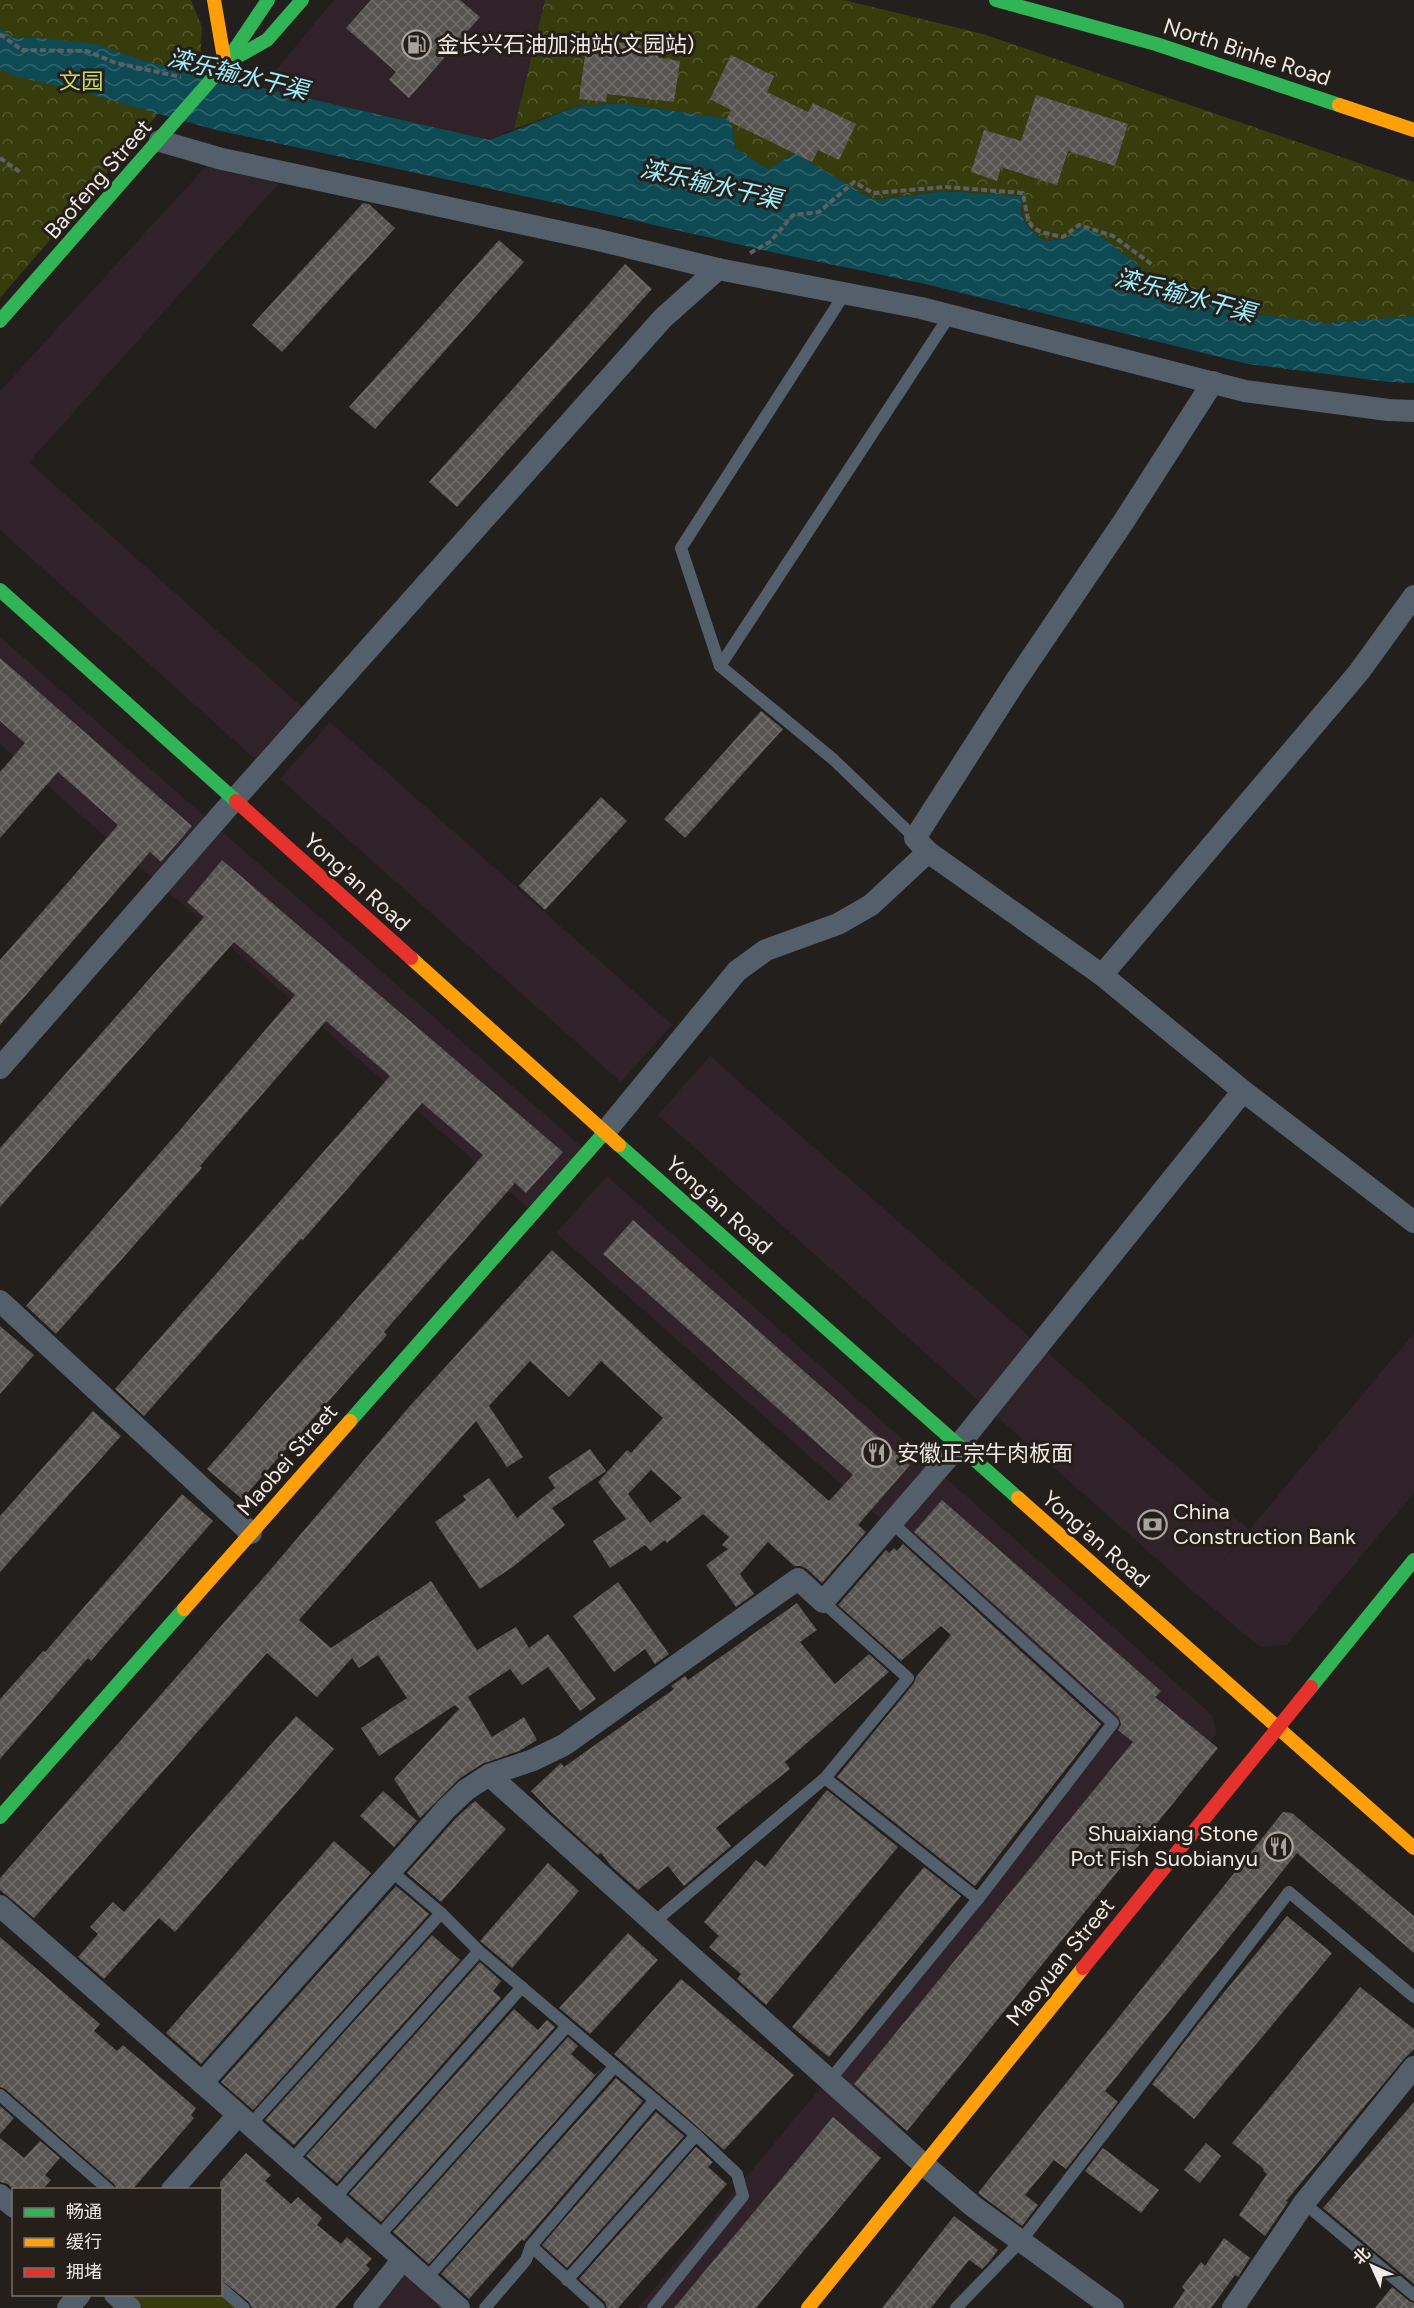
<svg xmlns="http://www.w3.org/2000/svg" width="1414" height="2308" font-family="Figtree,'Noto Sans SC',sans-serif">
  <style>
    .commercial { fill: #302229 }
    .forest { fill: url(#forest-crowns) }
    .garden { fill: #373c0c }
    .water { fill: url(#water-waves) }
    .building { fill: url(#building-cross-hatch); fill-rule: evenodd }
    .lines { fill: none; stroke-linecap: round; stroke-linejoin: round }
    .path { stroke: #5a6063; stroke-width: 4; stroke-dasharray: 6 3; stroke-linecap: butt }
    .lane { stroke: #53606b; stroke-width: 12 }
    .street { stroke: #53606b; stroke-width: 22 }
    .fast { stroke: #30b455; stroke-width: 14 }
    .slow { stroke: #ff9f0a; stroke-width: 14 }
    .jam { stroke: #e5322d; stroke-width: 14 }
    .labels { text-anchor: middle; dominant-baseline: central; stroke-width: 6; stroke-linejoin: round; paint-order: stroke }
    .poi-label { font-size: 22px; fill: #efeae6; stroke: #261f19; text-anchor: start }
    .street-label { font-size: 22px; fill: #efeae6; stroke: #261f19 }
    .park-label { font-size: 22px; fill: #c8da6c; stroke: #261f19 }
    .water-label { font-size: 24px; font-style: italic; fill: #9cedfe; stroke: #261f19 }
  </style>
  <defs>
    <pattern id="forest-crowns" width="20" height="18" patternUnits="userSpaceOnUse" patternTransform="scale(1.5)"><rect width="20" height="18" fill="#373c0c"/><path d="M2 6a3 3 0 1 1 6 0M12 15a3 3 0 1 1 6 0" fill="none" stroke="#54582f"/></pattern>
    <pattern id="water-waves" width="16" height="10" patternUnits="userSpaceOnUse" patternTransform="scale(1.5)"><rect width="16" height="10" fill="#0e4a54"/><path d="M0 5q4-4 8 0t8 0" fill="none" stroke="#31646d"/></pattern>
    <pattern id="building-cross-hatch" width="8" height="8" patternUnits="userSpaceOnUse" patternTransform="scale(1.5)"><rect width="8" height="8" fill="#585451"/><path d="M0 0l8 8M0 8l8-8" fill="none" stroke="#706d6a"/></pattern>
  </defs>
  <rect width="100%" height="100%" fill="#231f1c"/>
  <g class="commercial">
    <path d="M334,0H545L514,129L490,140L261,88Z"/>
    <path d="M221,150L281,181L29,462L302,707L255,759L0,530V391Z"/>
    <path d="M0,637L582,1147L528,1208L0,744Z"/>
    <path d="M330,722L672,1025L621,1082L280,779Z"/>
    <path d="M710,1056L1248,1529L1219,1566L1414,1333V1493L1287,1645L1260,1647L1196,1594L658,1115Z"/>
    <path d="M607,1176L1213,1716L1216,1734L749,2308H638L1118,1728L556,1233Z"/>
    <path d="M405,2266L451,2308H373Z"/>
  </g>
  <g class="forest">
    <path d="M0,0H191L202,27L200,65L0,298Z"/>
    <path d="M545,0H844L983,34L1414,182V316L1328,323L1255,314L1206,301L1144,270L1097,233L1045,241C1025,226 1022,221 1020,196L943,191L874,200L795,153L768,169L735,148L731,119L619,103L575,107L514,129Z"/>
  </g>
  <path class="garden" d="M127,2295H220L236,2308H143Z"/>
  <path class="water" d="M0,29L13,38H41L95,44L144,61L490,140L575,107L619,103L731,119L735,148L768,169L795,153L874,200L943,191L1021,196C1020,221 1026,227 1045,241L1068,238L1079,227L1097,233L1144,270L1206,301L1255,314L1328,323L1414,316V383L1389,382L1248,364L921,283L776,253L598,212L216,130L79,91L18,77L0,69Z"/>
  <g class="building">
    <path d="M371,0H460L480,17L409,98L389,80L396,72L346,28Z"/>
    <path d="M609,41L659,48L658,58L680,61L674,102L607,94L606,102L579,99L586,48L608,51Z"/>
    <path d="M731,55L774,76L767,92L808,112L813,103L856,124L839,160L818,150L812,162L726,120L731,110L710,99Z"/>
    <path d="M1036,95L1128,124L1115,166L1068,151L1057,185L1001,167L997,181L971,172L984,130L1021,141Z"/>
    <path d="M363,203L369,204L395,228L282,352L252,325Z"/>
    <path d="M499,240L524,262L375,429L349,407Z"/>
    <path d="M625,264L652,289L457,507L429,482Z"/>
    <path d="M0,658L192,826L161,862L150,852L0,1025V960L118,825L58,772L0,838V772L25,743L0,721Z"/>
    <path d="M761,711L783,729L685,838L664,819Z"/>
    <path d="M601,797L627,821L545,910L519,886Z"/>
    <path d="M222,860L563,1152L526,1193L515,1183L384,1332L387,1335L242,1499L207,1469L483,1155L422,1103L303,1240L301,1239L144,1416L115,1389L390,1076L326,1021L200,1166L202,1168L56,1334L26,1306L180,1130L295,995L234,942L0,1207V1148L204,917L187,902Z"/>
    <path d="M633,1220L910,1465L858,1525L866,1532L822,1583L807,1569L801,1566H794L768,1542L740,1574L754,1594L736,1607L706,1565L728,1549L722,1545L729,1537L703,1514L667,1543L665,1540L651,1551L645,1545L610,1568L593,1541L626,1519L598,1482L627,1450L631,1453L663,1418L601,1361L569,1397L530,1361L489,1406L523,1457L507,1467L476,1421L299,1620L331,1648L431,1581L477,1650L516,1627L529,1648L548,1634L596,1699L580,1711L548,1667L522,1685L510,1669L468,1697L492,1737L524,1717L537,1740L519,1751L482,1764L459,1779L420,1818L394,1779L459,1709L455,1705L379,1756L361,1728L407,1698L378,1655L359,1668L352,1658L317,1697L267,1653L34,1918L0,1890V1878L271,1569L409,1407L552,1250L695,1382L829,1501L853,1475L603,1254ZM651,1470L682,1498L650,1523L628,1494Z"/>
    <path d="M0,1326L34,1355L0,1394Z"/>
    <path d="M93,1411L121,1436L0,1572V1516Z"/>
    <path d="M590,1449L606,1471L552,1508L565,1525L514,1566L480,1589L435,1522L466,1500L463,1496L489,1478L517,1518L555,1488L548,1477Z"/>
    <path d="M182,1494L213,1521L91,1661L88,1658L0,1759V1699L43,1651L45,1652Z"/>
    <path d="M942,1500L1161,1691L1155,1697L1218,1748L907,2131L854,2084L1133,1742L1118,1730L1121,1724L1119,1717L914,1532Z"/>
    <path d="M903,1544L1101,1724L975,1886L837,1777L914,1683L916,1677L951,1635L941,1626L901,1661L838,1605L886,1550L889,1553L894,1548L897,1551Z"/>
    <path d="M618,1582L669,1654L655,1664L645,1649L614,1672L573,1616Z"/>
    <path d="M797,1603L817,1630L800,1642L835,1684L869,1654L889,1672L785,1762L790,1769L716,1828L731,1846L684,1886L668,1866L638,1890L612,1867L601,1853L598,1855L552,1813L531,1791L561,1763L564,1767L674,1689L671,1686L685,1676L688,1680Z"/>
    <path d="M296,1716L334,1749L175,1932L159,1918L104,1979L78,1957L98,1934L90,1927L113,1902L124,1912Z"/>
    <path d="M827,1790L898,1847L766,2005L737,1979L741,1974L709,1947L719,1936L704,1922L756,1860L765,1867Z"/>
    <path d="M383,1791L417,1821L394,1847L360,1816Z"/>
    <path d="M475,1801L506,1829L441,1902L407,1873L456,1818Z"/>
    <path d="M1283,1812L1292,1813L1414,1916V1953L1297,1853L1105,2091L1118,2102L1066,2169L1054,2160L1025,2195L1038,2205L1022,2226L978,2193Z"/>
    <path d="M334,1841L371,1873L201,2064L166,2033Z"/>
    <path d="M548,1863L579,1891L512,1968L480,1941Z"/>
    <path d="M924,1867L961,1896L829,2057L792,2027Z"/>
    <path d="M396,1886L429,1914L253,2110L221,2082Z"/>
    <path d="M1287,1916L1332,1953L1194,2119L1152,2084L1198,2024Z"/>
    <path d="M628,1933L658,1960L590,2034L559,2008Z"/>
    <path d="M432,1935L460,1960L294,2145L265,2120Z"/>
    <path d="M0,1937L100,2024L94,2031L117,2051L123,2045L196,2108L191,2115L194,2118L132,2190H117L114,2184L5,2089L0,2087Z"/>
    <path d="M480,1962L501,1981L493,1991L501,1998L337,2183L306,2156Z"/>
    <path d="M681,1979L794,2075L724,2150L614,2054Z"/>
    <path d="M1360,1987L1414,2029V2049L1404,2059L1286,2201L1288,2202L1265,2236L1239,2215L1267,2174L1263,2171L1264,2169L1232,2143Z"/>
    <path d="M514,2009L538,2030L547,2020L555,2027L381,2222L349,2194Z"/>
    <path d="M568,2037L578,2046L571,2054L595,2075L603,2067L429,2264L393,2232Z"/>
    <path d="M616,2078L643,2101L524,2241L522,2239L469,2299L441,2274Z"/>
    <path d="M1414,2102V2284L1323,2208Z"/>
    <path d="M0,2106L14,2118L0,2134Z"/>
    <path d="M656,2112L684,2136L567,2268L542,2245Z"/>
    <path d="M833,2117L881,2158L756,2308H674Z"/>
    <path d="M0,2138L24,2158L40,2141L60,2158L45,2175L51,2180L42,2190H14L8,2184L0,2182Z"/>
    <path d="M1206,2143L1221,2156L1200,2183L1184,2170Z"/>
    <path d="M696,2147L713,2162L708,2167L727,2184L618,2308H607L605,2302L579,2279Z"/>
    <path d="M1103,2148L1159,2190L1141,2213L1085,2171Z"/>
    <path d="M246,2153L271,2175L265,2181L291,2204L298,2197L322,2218L317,2225L341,2244L347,2237L372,2259L366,2265L370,2269L335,2308H252L249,2302L220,2279V2182Z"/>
    <path d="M954,2216L998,2250L989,2262L982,2269L969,2260L931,2308H882Z"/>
    <path d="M1224,2238L1250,2258L1238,2277L1235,2275L1211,2308H1173L1185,2290L1182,2287L1201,2262L1205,2266Z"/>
    <path d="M1392,2287L1409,2301L1414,2303V2308H1375Z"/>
  </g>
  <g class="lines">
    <g class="path">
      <path d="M0,34L22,50L87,51L116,63L181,77"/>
      <path d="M0,158L20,172"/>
      <path d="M750,253L770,242L793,215L819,212L854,182L873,193L946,187L1023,193C1030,230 1026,229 1063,237L1079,225L1113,236L1154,266"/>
    </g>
    <g class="lane">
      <path d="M845,293L681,548L720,666L834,760L915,838"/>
      <path d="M720,666L950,315"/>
      <path d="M823,1602L908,1678L825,1778"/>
      <path d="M391,1871L441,1913L479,1951L696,2135L737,2174L743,2196L653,2308"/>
      <path d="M653,1923L825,1778L978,1899"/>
      <path d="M829,2081L978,1899L1113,1723L892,1523"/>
      <path d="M0,2095L109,2190"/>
      <path d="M250,2125L441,1913"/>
      <path d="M291,2161L479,1951"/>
      <path d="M334,2199L522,1987"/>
      <path d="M1304,2203L1414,2295"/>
      <path d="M378,2237L567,2026"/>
      <path d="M531,2246L655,2100"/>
      <path d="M426,2279L615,2066"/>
      <path d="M567,2280L696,2135"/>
      <path d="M220,2287L244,2308"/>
      <path d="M485,2308L526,2260L531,2246L599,2308"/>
      <path d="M956,2308L1021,2241L1289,1892L1414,1997"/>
    </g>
    <g class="street">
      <path d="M160,141L222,159L594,239L718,269L921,308L1245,391L1388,410L1414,411"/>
      <path d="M1213,382L1124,521L1017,679L915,838L928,852L1102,975L1243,1091L1414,1222"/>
      <path d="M1102,975L1359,672L1414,596"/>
      <path d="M0,1068L234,800L663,318L718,269"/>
      <path d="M605,1132L737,971L766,950L838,924L871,905L928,852"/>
      <path d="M0,1301L251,1533"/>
      <path d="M489,1775L923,2164L974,2207L1113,2308"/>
      <path d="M0,1906L459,2308"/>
      <path d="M202,2083L446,1809L466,1790L489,1775L533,1760L564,1745L798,1579L823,1602L958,1446L1243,1091"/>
      <path d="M172,2190L238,2115"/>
      <path d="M0,2195L14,2207"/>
      <path d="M115,2294L130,2308"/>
      <path d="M68,2308L80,2294"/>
      <path d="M364,2308L403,2259"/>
      <path d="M1233,2308L1304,2203L1414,2067"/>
    </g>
    <g class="fast">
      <path d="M996,0L1156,44L1339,105"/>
      <path d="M235,58L267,40L302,0"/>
      <path d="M0,321L225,64L268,0"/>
      <path d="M0,590L236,801"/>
      <path d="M619,1145L1018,1498"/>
      <path d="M350,1421L605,1132"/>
      <path d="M1311,1687L1414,1560"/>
      <path d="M0,1817L184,1609"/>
    </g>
    <g class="slow">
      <path d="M214,0L225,64"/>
      <path d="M1339,105L1414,130"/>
      <path d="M411,958L619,1145"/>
      <path d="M1018,1498L1414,1848"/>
      <path d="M184,1609L350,1421"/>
      <path d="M808,2308L1083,1968"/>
    </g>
    <g class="jam">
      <path d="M236,801L411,958"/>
      <path d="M1083,1968L1311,1687"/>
    </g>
  </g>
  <defs>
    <symbol id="fuel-ring" viewBox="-11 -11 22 22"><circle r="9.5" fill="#261f19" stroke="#a8a39f" stroke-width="1.5"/><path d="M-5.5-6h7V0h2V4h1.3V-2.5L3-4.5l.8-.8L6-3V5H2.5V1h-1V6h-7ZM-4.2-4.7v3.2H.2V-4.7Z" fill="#a8a39f"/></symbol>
    <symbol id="restaurant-ring" viewBox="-11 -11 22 22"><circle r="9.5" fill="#261f19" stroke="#a8a39f" stroke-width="1.5"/><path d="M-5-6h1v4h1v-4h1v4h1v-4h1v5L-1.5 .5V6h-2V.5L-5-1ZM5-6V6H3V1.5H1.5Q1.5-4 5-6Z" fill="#a8a39f"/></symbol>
    <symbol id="bank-ring" viewBox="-11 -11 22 22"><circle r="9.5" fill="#261f19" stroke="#a8a39f" stroke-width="1.5"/><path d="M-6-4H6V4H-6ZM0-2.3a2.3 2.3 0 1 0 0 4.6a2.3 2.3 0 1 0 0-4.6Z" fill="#a8a39f"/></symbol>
  </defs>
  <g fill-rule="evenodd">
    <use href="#fuel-ring" x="400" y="28" width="33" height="33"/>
    <use href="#restaurant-ring" x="860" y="1436" width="33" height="33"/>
    <use href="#bank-ring" x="1136" y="1508" width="33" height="33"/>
    <use href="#restaurant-ring" x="1262" y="1830" width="33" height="33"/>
  </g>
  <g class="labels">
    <g class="poi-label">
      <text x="437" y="44">金长兴石油加油站(文园站)</text>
      <text x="897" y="1453">安徽正宗牛肉板面</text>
      <text x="1173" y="1511">China<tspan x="1173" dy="25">Construction Bank</tspan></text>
      <text x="1258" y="1833" text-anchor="end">Shuaixiang Stone<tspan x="1258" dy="25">Pot Fish Suobianyu</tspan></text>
    </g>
    <g class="street-label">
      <text transform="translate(1247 52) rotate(18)">North Binhe Road</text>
      <text transform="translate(98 179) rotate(-49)">Baofeng Street</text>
      <text transform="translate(357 882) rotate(42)">Yong'an Road</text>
      <text transform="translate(719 1205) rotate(42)">Yong'an Road</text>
      <text transform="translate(287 1460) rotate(-49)">Maobei Street</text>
      <text transform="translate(1096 1539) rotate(41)">Yong'an Road</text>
      <text transform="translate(1060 1962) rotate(-51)">Maoyuan Street</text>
    </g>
    <g class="park-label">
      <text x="81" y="81">文园</text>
    </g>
    <g class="water-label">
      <text transform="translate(238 74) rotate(14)">滦乐输水干渠</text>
      <text transform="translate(711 184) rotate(13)">滦乐输水干渠</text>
      <text transform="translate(1185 295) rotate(15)">滦乐输水干渠</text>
    </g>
  </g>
  <rect x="12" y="2188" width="210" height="108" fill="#261f19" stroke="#76706b" stroke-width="1.5"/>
  <rect x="24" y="2208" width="30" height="9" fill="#30b455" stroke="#76706b" stroke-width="1.5"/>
  <text x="66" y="2218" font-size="18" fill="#efeae6">畅通</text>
  <rect x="24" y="2238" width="30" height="9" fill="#ff9f0a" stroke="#76706b" stroke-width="1.5"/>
  <text x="66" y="2248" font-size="18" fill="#efeae6">缓行</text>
  <rect x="24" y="2268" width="30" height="9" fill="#e5322d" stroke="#76706b" stroke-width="1.5"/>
  <text x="66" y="2278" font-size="18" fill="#efeae6">拥堵</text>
  <g transform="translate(1372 2266) rotate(315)" stroke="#261f19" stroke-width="4.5" paint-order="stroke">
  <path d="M0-4.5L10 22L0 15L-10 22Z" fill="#efeae6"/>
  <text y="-9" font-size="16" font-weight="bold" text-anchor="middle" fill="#efeae6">北</text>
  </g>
</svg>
